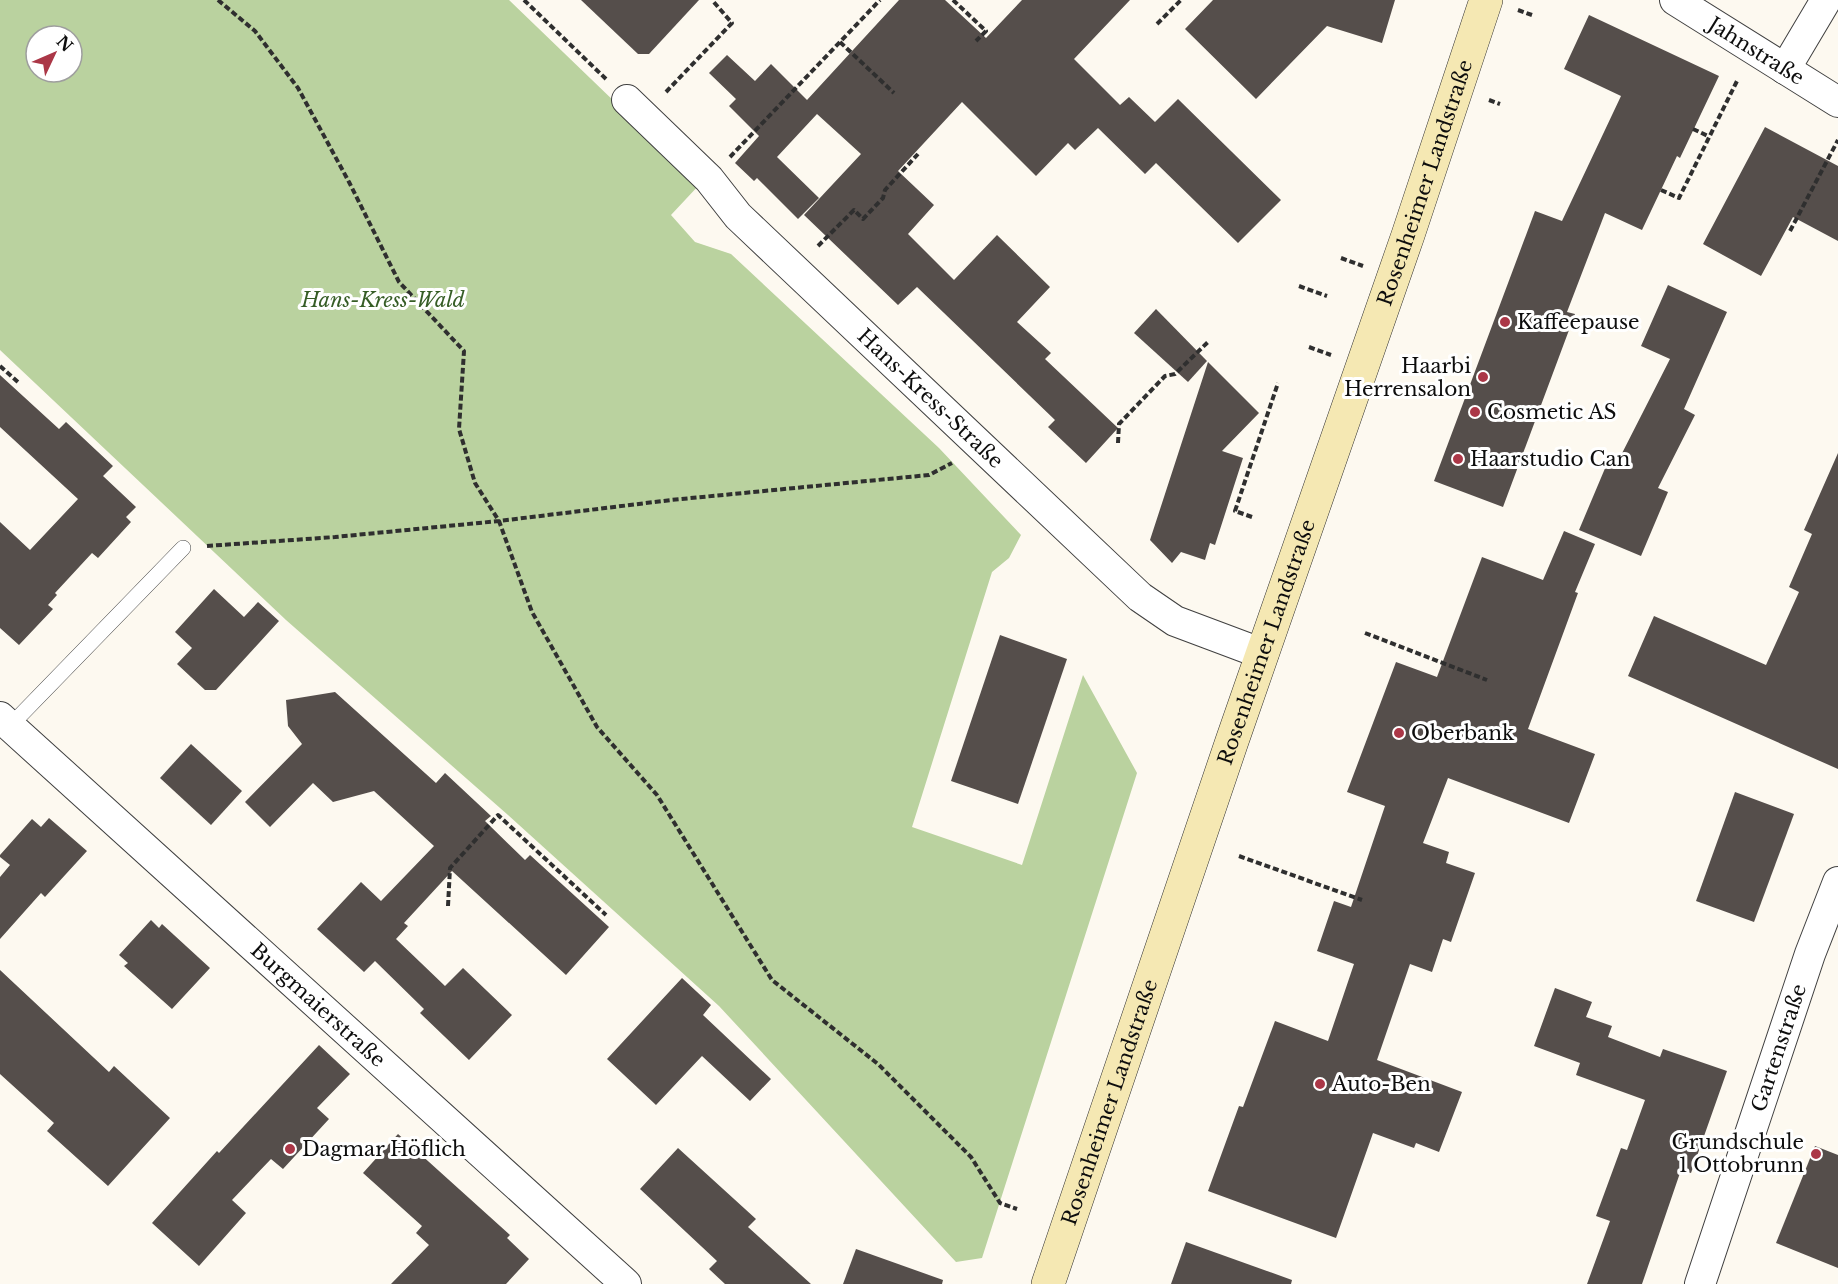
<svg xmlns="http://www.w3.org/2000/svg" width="1838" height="1284" font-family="'Libre Baskerville',serif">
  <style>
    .forest { fill: #bad29f; fill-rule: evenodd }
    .building { fill: #554e4b }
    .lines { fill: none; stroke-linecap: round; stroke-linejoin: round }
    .service-casing { stroke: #404040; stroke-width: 16 }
    .minor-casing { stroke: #404040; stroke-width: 32 }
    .secondary-casing { stroke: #2f2f2f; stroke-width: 34 }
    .path { stroke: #2f2f2f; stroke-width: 4; stroke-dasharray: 6 3; stroke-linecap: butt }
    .service { stroke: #fff; stroke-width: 15 }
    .minor { stroke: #fff; stroke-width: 30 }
    .secondary { stroke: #f5e8b3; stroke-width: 33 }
    .poi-dot { fill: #ab3747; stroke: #fff; stroke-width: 2 }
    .labels { text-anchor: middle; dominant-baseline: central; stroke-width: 6; stroke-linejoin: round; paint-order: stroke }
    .street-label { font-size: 20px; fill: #0d0d0d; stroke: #fff }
    .park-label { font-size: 20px; font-style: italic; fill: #365d26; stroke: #fff }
    .poi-label { font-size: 20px; fill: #0d0d0d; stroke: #fff; text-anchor: start }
  </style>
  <rect width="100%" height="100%" fill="#fdf9f0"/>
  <path class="forest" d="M0,0H509L700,184L671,215L695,242L731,254L939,448L1021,535L1009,558L992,572L912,827L1022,865L1083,675L1137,773L982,1258L956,1262L719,1006L508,815L286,620L0,350ZM36,36H72V72H36Z"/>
  <g class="building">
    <path d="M581,0H699L649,54H638Z"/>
    <path d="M899,0H945L986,38L1022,0H1130L1074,59L1120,105L1129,97L1155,122L1178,99L1281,200L1238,243L1156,163L1145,174L1098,128L1075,150L1068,143L1036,176L962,102L898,171L934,205L908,234L954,280L997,235L1050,287L1017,322L1051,353L1045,359L1118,428L1086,463L1048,427L1055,420L917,287L898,305L804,215L861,154L817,114L777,157L819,198L798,219L757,178L754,181L735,163L759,136L729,106L736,99L709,73L727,55L755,81L771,64L807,100Z"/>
    <path d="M1213,0H1395L1382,43L1327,26L1256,99L1185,29Z"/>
    <path d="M1589,15L1719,76L1680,158L1677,156L1642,230L1605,213L1567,312L1575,314L1503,507L1434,481L1535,211L1562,221L1621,96L1564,69Z"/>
    <path d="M1765,127L1838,166V241L1793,217L1761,276L1703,244Z"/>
    <path d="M1668,285L1727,312L1684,409L1695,415L1658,488L1668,492L1641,556L1579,530L1606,466L1614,469L1670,359L1641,346Z"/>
    <path d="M1156,309L1207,361L1188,382L1134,333Z"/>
    <path d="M1208,362L1259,413L1222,451L1243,458L1215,545L1210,543L1205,560L1181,552L1172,563L1150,540Z"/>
    <path d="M0,375L59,429L66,422L113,466L103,476L136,507L126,517L131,522L98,558L92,553L55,593L57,595L48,605L53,609L19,645L0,628V522L30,550L78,499L0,427Z"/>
    <path d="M1838,453V769L1628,676L1654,616L1766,665L1799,592L1789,587L1812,534L1804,530Z"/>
    <path d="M1564,531L1595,544L1575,592L1578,593L1528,729L1595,754L1569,823L1448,778L1423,843L1449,852L1446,863L1475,873L1451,942L1443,939L1432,972L1410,964L1377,1060L1462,1092L1439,1152L1416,1143L1414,1148L1373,1133L1336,1238L1208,1191L1239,1106L1243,1107L1275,1021L1328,1041L1354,964L1317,951L1334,901L1351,907L1385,806L1347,792L1396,662L1437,677L1482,557L1543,580Z"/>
    <path d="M214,589L244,617L258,602L279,621L216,690H205L177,664L192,648L175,632Z"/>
    <path d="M1000,635L1067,659L1018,804L951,781Z"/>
    <path d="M335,692L436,783L445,773L491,816L485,821L525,860L530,855L609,927L566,975L452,871L404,923L408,926L396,939L445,986L463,968L512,1015L469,1060L420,1013L424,1009L375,961L364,972L317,929L361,882L381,901L434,846L374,791L333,802L313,783L270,827L245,802L302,744L288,726L286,700Z"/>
    <path d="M191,744L242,791L211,825L160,778Z"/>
    <path d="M1735,792L1794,814L1754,922L1696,901Z"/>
    <path d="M49,818L87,851L45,897L41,893L0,939V877L10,865L0,857V855L32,819L41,827Z"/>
    <path d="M151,920L159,928L162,924L210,968L172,1009L124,966L128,963L119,955Z"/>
    <path d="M0,970L109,1072L114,1066L170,1118L108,1186L47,1131L54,1123L0,1074Z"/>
    <path d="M682,978L711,1005L703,1015L771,1079L750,1101L702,1056L656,1105L607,1059Z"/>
    <path d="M1555,988L1592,1002L1586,1017L1612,1026L1608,1037L1660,1057L1663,1049L1727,1071L1691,1173L1681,1170L1642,1284H1587L1610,1221L1596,1216L1621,1148L1627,1150L1645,1100L1576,1075L1580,1063L1534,1046Z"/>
    <path d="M319,1045L350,1074L317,1108L329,1119L283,1169L271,1159L232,1200L246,1213L199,1266L152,1223L217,1151L219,1153Z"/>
    <path d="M398,1134L510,1235L507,1238L529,1259L506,1284H391L429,1245L416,1233L422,1226L363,1173Z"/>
    <path d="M1815,1146L1838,1155V1268L1776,1243Z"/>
    <path d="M678,1148L756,1219L748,1227L811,1284H725L709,1269L717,1261L640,1189Z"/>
    <path d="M1186,1242L1292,1280L1291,1284H1171Z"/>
    <path d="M856,1249L943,1280L942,1284H843Z"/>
  </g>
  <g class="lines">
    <defs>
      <path id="service" d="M10,726L183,548"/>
      <g id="minor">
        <path id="s1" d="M1675,0L1838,102"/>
        <path d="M1785,69L1826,0"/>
        <path id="s2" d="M627,100L709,179L738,216L1140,597L1175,621L1263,654"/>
        <path id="s3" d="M0,717L626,1284"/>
        <path id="s4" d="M1700,1284L1810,954L1838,882"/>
      </g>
      <g id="secondary">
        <path id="s5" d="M1048,1284L1232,741L1408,235L1486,0"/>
      </g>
    </defs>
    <use href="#service" class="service-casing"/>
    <use href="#minor" class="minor-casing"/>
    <use href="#secondary" class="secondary-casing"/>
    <g class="path">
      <path d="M218,0L255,31L298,88L349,182L399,282L464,351L459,429L475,483L499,521L532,612L597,727L657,795L772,980L878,1064L971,1157L1000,1203L1017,1209"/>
      <path d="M524,0L606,79"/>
      <path d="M953,0L986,31L976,41"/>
      <path d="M1518,10L1532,15"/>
      <path d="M1157,24L1181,0"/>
      <path d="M840,42L894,93"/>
      <path d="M666,92L732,23L712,0"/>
      <path d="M1489,100L1500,104"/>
      <path d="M1693,129L1708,136"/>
      <path d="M730,157L880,0"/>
      <path d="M1661,190L1679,198L1738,79"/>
      <path d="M1790,231L1838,140"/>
      <path d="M818,246L854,210L863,219L883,198L885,190L918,154"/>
      <path d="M1341,258L1363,266"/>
      <path d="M1299,286L1327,296"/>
      <path d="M1309,347L1331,355"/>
      <path d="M0,366L19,383"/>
      <path d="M1118,443L1119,424L1165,376L1175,374L1209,341"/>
      <path d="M1252,517L1235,511L1278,383"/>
      <path d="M207,546L335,537L499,521L671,500L929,475L952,463"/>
      <path d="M1365,633L1487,680"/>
      <path d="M1239,856L1362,900"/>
      <path d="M448,906L450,868L498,815L606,915"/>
    </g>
    <use href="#service" class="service"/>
    <use href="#minor" class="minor"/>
    <use href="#secondary" class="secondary"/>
  </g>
  <g class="poi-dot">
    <circle cx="1505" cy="322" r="6"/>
    <circle cx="1483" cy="377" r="6"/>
    <circle cx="1475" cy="412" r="6"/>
    <circle cx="1458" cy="459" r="6"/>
    <circle cx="1399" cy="733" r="6"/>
    <circle cx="1320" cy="1084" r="6"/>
    <circle cx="290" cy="1149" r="6"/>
    <circle cx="1816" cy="1154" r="6"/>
  </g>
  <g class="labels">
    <g class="street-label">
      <text stroke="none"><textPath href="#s1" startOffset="96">Jahnstraße</textPath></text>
      <text stroke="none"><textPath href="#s5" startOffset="1164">Rosenheimer Landstraße</textPath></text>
      <text stroke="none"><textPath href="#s2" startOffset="426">Hans-Kress-Straße</textPath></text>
      <text stroke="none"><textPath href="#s5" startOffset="678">Rosenheimer Landstraße</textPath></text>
      <text stroke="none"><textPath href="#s3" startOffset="429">Burgmaierstraße</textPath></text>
      <text stroke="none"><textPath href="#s4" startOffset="249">Gartenstraße</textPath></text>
      <text stroke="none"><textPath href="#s5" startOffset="192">Rosenheimer Landstraße</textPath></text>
    </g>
    <g class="park-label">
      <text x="383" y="300">Hans-Kress-Wald</text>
    </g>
    <g class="poi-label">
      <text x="1517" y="322">Kaffeepause</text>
      <text x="1471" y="366" text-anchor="end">Haarbi<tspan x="1471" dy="23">Herrensalon</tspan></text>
      <text x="1487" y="412">Cosmetic AS</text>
      <text x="1470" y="459">Haarstudio Can</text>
      <text x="1411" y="733">Oberbank</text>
      <text x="1332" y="1084">Auto-Ben</text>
      <text x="1804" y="1142" text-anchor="end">Grundschule<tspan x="1804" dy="23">1 Ottobrunn</tspan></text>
      <text x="302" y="1149">Dagmar Höflich</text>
    </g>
  </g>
  <g transform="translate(54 54) rotate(46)"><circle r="28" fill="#ffffff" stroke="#9e9e9e" stroke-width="1.5"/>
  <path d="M0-4.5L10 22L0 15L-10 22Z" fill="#ab3747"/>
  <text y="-9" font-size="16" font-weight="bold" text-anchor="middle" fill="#0d0d0d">N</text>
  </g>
</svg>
